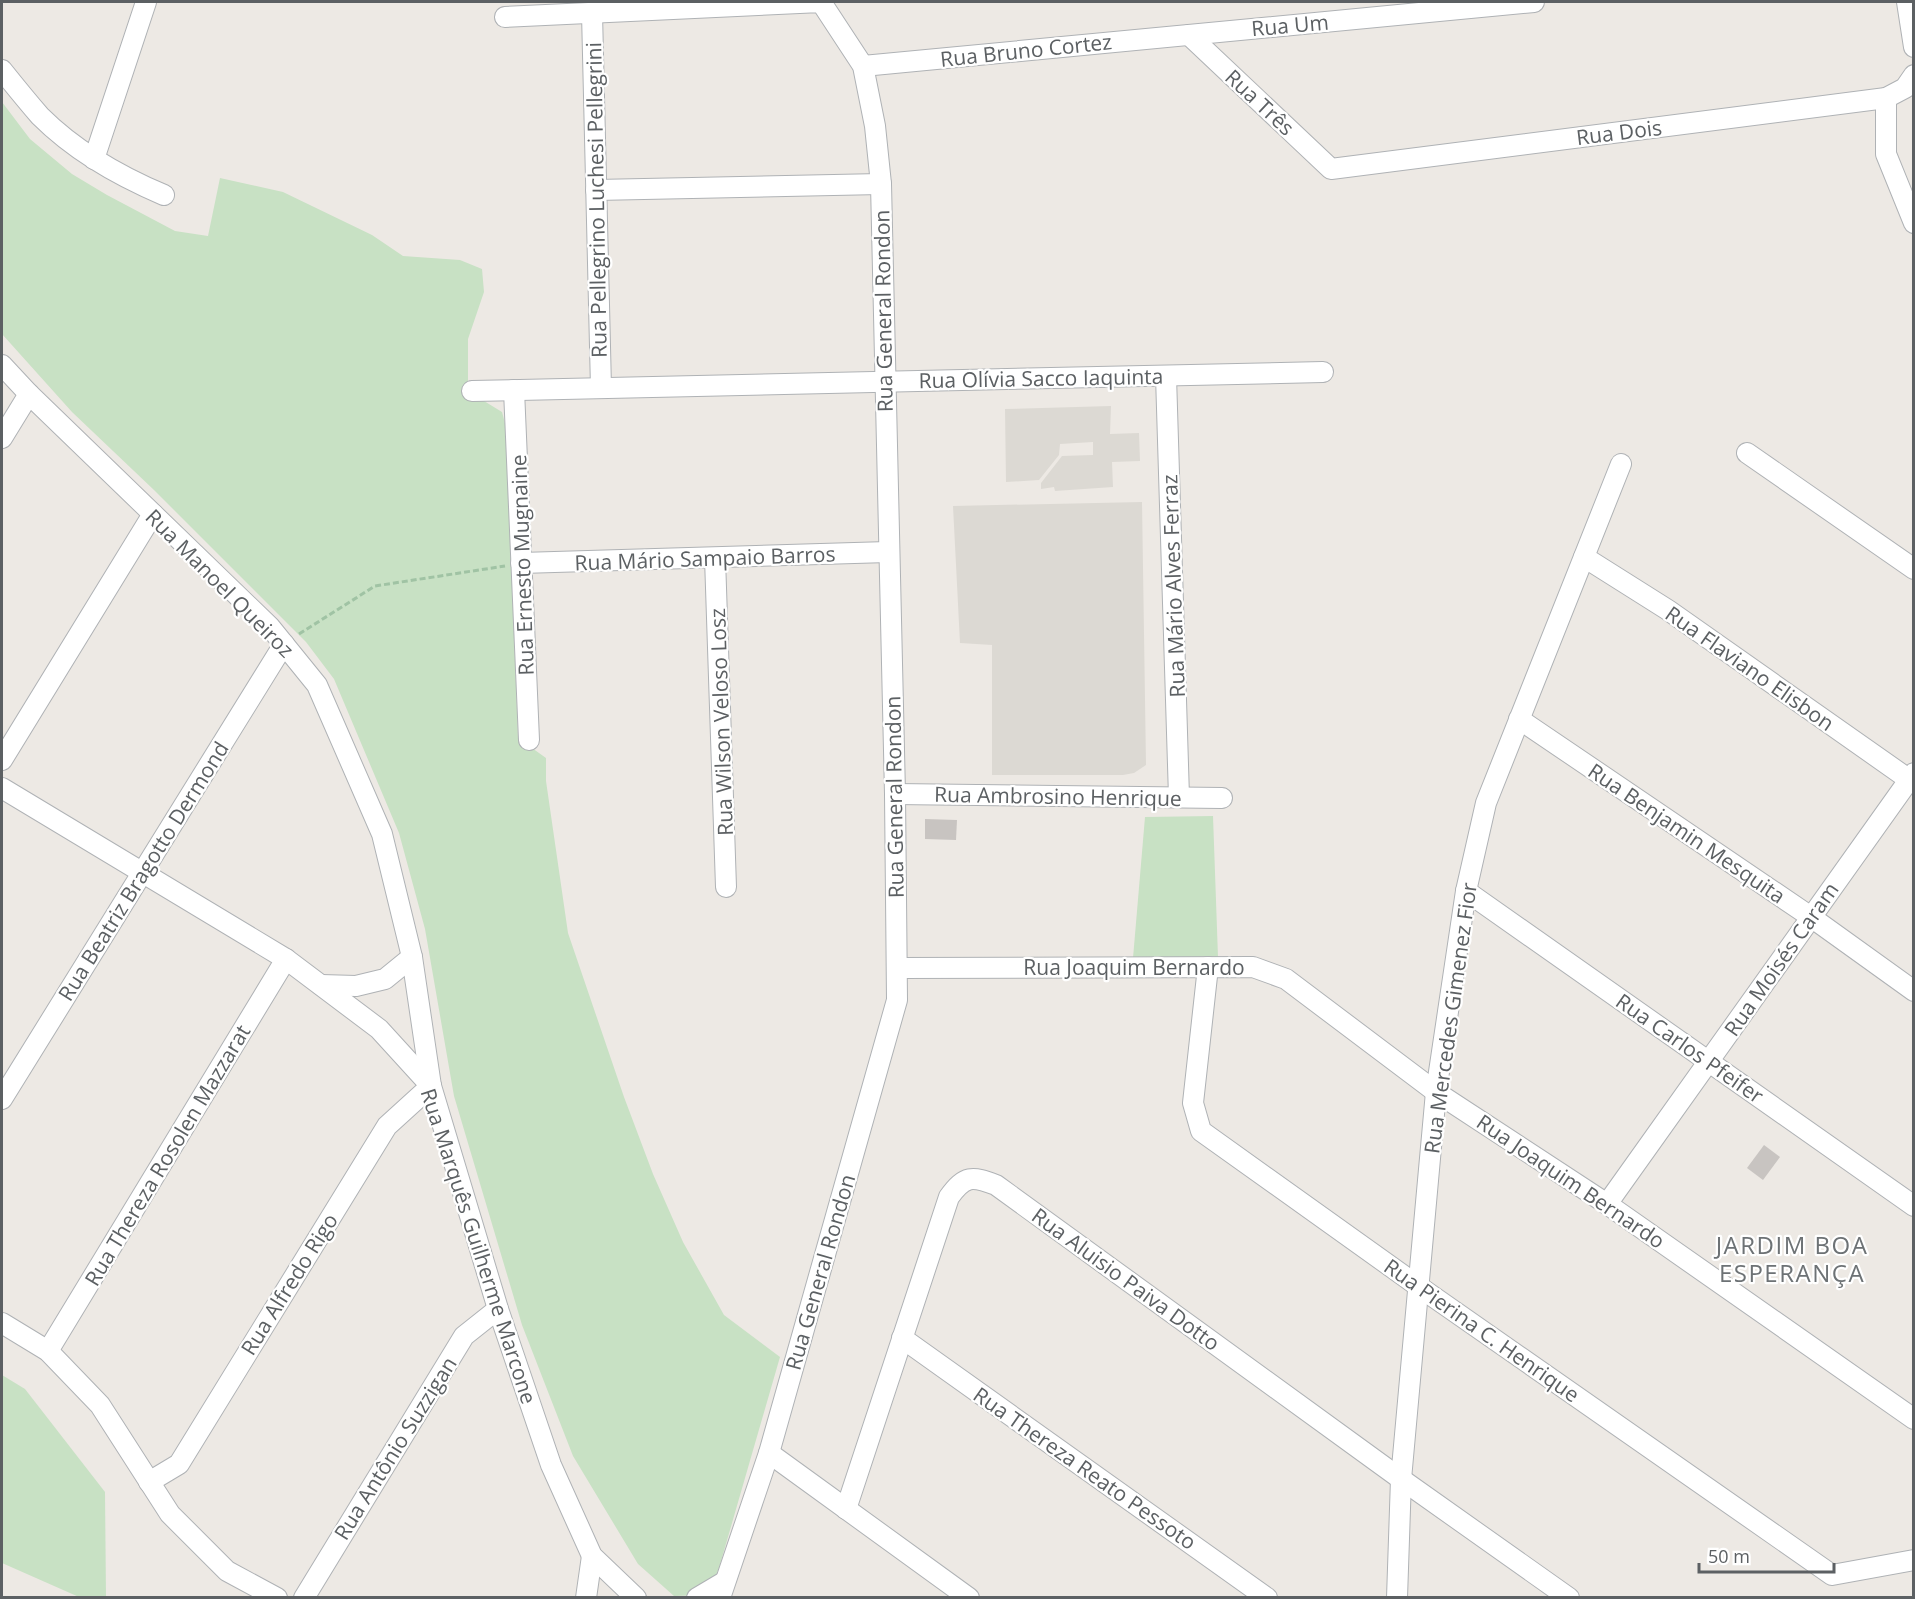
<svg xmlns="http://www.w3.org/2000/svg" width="1915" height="1599" font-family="'Open Sans',sans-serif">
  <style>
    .education { fill: #dcd9d3 }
    .green { fill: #c8e1c4 }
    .building { fill: #c8c4c1 }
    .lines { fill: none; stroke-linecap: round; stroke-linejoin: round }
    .minor-casing { stroke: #afb2b5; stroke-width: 22 }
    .path { stroke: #a0c3a4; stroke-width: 3; stroke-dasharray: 6 3; stroke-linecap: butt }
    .minor { stroke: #fff; stroke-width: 20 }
    .labels { text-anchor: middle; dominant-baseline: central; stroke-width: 4.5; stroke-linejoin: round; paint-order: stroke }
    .street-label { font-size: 21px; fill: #5c6063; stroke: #fff }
    .quarter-label { font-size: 24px; letter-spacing: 1.5px; fill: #6d7275; stroke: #fff }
  </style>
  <rect width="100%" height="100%" fill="#ede9e4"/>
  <g class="education">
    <path d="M1111,406L1110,434L1139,433L1140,461L1112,462L1113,487L1055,491L1054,487L1041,489V483L1062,456L1093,455V442L1060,444L1059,455L1039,480L1006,482L1005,409Z"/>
    <path d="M1142,502L1146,765L1134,773L1123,775H992V645L960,643L953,506Z"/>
  </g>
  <g class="green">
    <path d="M2,102L30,139L72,174L107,195L175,231L208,236L220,178L283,192L372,235L403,256L460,260L482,269L484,292L468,339V400L484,401L502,412L506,427L518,738L546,758V781L568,933L624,1097L653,1174L683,1242L724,1315L780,1357L719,1568L707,1595L674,1596L638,1564L573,1456L522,1325L454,1096L425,929L399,833L334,679L306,642L154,490L72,412L2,334Z"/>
    <path d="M1213,816L1218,957L1133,958L1145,817Z"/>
    <path d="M2,1375L25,1389L105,1492L106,1597H79L2,1563Z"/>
  </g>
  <g class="building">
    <path d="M925,819L957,820L956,840L925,839Z"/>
    <path d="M1764,1145L1780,1157L1763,1180L1747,1168Z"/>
  </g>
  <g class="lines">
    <defs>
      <g id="minor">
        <path d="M1907,2L1914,47"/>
        <path d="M592,13L601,388"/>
        <path d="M505,17L821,2L863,66L875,126L881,184L895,794L897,1000L769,1453L720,1598"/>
        <path d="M1189,35L1331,169L1886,98L1905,88L1914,75"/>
        <path d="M863,66L1534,2"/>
        <path d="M2,70C14,85 27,101 40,116C75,151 119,176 164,195"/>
        <path d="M1886,98V154L1914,223"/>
        <path d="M94,159L146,2"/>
        <path d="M596,190L881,184"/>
        <path d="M2,365L29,394L270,627L317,685L382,834L412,957L431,1086"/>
        <path d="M1166,376L1179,797"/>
        <path d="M514,390L529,740"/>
        <path d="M472,391L1323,372"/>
        <path d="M2,438L29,394"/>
        <path d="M1747,453L1914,569"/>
        <path d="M1584,557L1668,610L1914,783"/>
        <path d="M715,558L726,887"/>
        <path d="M521,563L888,552"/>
        <path d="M1519,719L1811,917L1914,991"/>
        <path d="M2,760L153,514"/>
        <path d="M2,788L286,959L379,1029L431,1086L498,1309L551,1465L592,1556L636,1598"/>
        <path d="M895,794L1222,798"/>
        <path d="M1466,891L1914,1206"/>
        <path d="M1208,967L1193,1103L1201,1131L1418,1286L1832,1575L1914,1560"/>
        <path d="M897,968L1253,967L1286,979L1436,1092L1607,1204L1914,1419"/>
        <path d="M321,985L356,986L385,979L412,957"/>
        <path d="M2,1099L284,644"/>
        <path d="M1607,1204L1914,773"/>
        <path d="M2,1323L48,1351L100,1405L170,1514L227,1571L277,1598"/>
        <path d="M902,1338L1267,1598"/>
        <path d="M48,1351L286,959"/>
        <path d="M769,1453L969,1598"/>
        <path d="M149,1482L179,1464L387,1126L431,1086"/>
        <path d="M846,1509L949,1197C965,1175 972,1176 996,1185L1401,1479L1569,1598"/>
        <path d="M304,1598L464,1336L498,1309"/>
        <path d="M586,1598L592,1556"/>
        <path d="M697,1598L724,1582"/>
        <path d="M1397,1598L1401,1479L1436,1092L1466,891L1486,803L1621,464"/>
      </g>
    </defs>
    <use href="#minor" class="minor-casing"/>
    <path class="path" d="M299,634L375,586L505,566"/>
    <use href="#minor" class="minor"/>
  </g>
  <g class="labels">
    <g class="street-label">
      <text transform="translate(1290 25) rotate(-5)">Rua Um</text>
      <text transform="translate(1026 50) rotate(-6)">Rua Bruno Cortez</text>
      <text transform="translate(1260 102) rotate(43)">Rua Três</text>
      <text transform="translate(1619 132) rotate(-7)">Rua Dois</text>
      <text transform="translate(596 200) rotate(-91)">Rua Pellegrino Luchesi Pellegrini</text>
      <text transform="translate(883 311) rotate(-91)">Rua General Rondon</text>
      <text transform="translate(1041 378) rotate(-1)">Rua Olívia Sacco Iaquinta</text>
      <text transform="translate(705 558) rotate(-2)">Rua Mário Sampaio Barros</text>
      <text transform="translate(522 565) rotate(-92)">Rua Ernesto Mugnaine</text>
      <text transform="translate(220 583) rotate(45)">Rua Manoel Queiroz</text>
      <text transform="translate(1173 586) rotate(-92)">Rua Mário Alves Ferraz</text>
      <text transform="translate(1750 668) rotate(35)">Rua Flaviano Elisbon</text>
      <text transform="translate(721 722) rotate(-92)">Rua Wilson Veloso Losz</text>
      <text transform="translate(1058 796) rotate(1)">Rua Ambrosino Henrique</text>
      <text transform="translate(894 797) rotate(-91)">Rua General Rondon</text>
      <text transform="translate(1687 833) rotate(34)">Rua Benjamin Mesquita</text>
      <text transform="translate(143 871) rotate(-58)">Rua Beatriz Bragotto Dermond</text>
      <text transform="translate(1781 959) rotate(-55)">Rua Moisés Caram</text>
      <text x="1134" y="967">Rua Joaquim Bernardo</text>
      <text transform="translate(1450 1018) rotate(-82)">Rua Mercedes Gimenez Fior</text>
      <text transform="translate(1690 1048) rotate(35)">Rua Carlos Pfeifer</text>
      <text transform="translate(167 1155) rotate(-59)">Rua Thereza Rosolen Mazzarat</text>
      <text transform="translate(1571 1181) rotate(34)">Rua Joaquim Bernardo</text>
      <text transform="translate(479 1246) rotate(72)">Rua Marquês Guilherme Marcone</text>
      <text transform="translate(820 1272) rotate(-74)">Rua General Rondon</text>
      <text transform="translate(1126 1279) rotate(36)">Rua Aluisio Paiva Dotto</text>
      <text transform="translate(289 1284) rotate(-58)">Rua Alfredo Rigo</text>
      <text transform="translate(1482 1330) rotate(35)">Rua Pierina C. Henrique</text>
      <text transform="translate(395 1448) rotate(-58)">Rua Antônio Suzzigan</text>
      <text transform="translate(1085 1468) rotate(35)">Rua Thereza Reato Pessoto</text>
    </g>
    <g class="quarter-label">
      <text x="1792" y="1244">JARDIM BOA<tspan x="1792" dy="28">ESPERANÇA</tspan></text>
    </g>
  </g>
  <rect width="1915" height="1599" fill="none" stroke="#5c6063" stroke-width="6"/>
  <path d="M1699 1563v9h135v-9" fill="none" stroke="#5c6063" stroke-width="3"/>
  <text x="1708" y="1563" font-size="18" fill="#5c6063" stroke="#ffffff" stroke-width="4.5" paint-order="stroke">50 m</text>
</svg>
